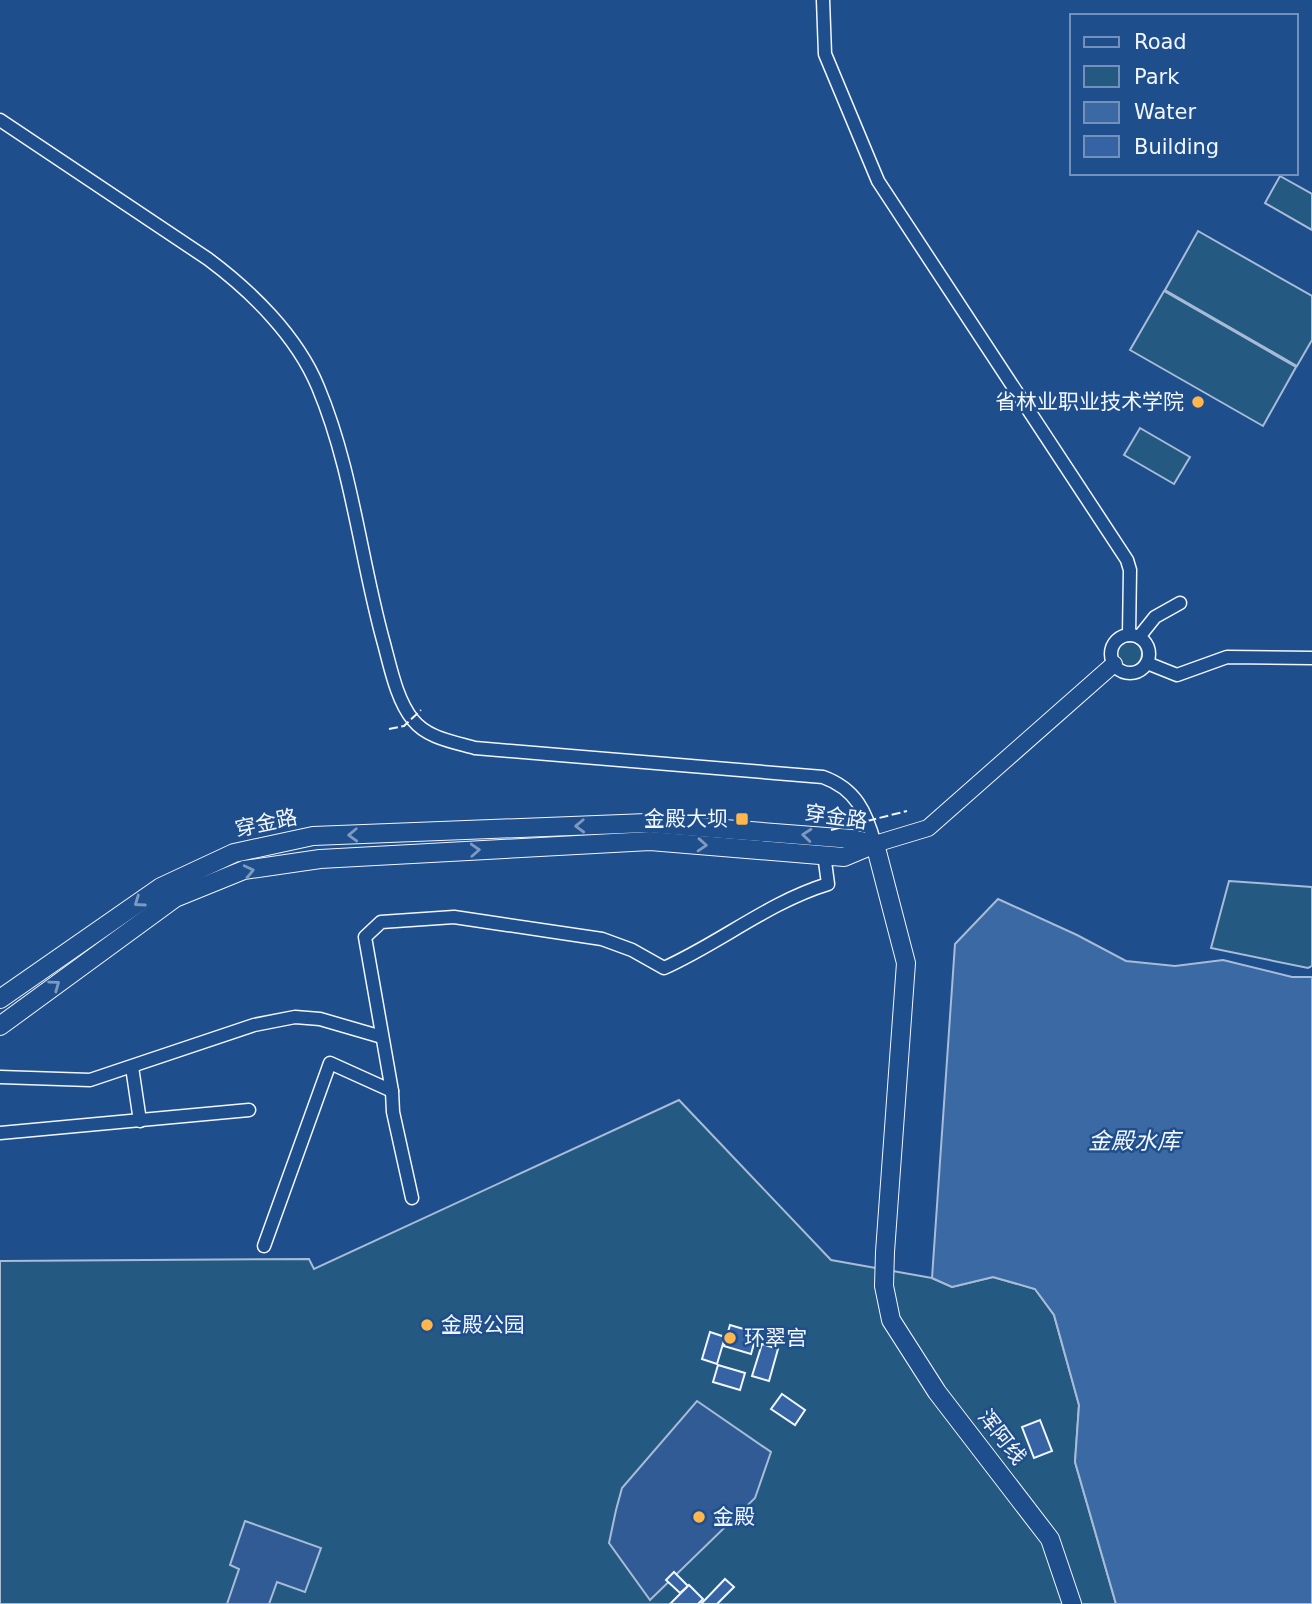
<svg xmlns="http://www.w3.org/2000/svg" width="1312" height="1604" font-family="'DejaVu Sans','Noto Sans SC',sans-serif">
  <style>
    .green { fill: #245a82; stroke: #a8bbd7; stroke-width: 2 }
    .parking { fill: #305b95; stroke: #a8bbd7; stroke-width: 2 }
    .water { fill: #3b69a3; stroke: #a8bbd7; stroke-width: 2 }
    .building { fill: #3563a3; stroke: #f2f6ff; stroke-width: 2 }
    .lines { fill: none; stroke-linecap: round; stroke-linejoin: round }
    .minor-casing { stroke: #f2f6ff; stroke-width: 15 }
    .tertiary-casing { stroke: #f2f6ff; stroke-width: 18 }
    .secondary-casing { stroke: #f2f6ff; stroke-width: 20 }
    .minor { stroke: #1f4e8c; stroke-width: 12 }
    .tertiary { stroke: #1f4e8c; stroke-width: 16 }
    .secondary { stroke: #1f4e8c; stroke-width: 18 }
    .fence { stroke: #f2f6ff; stroke-width: 2; stroke-dasharray: 9 3.5; stroke-linecap: butt }
    .oneway { stroke: #7e9ac0 }
    .poi-dot { fill: #ffb74d; stroke: #1f4e8c; stroke-width: 2.5 }
    .labels { text-anchor: middle; dominant-baseline: central; stroke-width: 5; stroke-linejoin: round; paint-order: stroke }
    .poi-label { font-size: 21px; fill: #f2f6ff; stroke: #1f4e8c; text-anchor: start }
    .street-label { font-size: 21px; fill: #f2f6ff; stroke: #1f4e8c }
    .water-label { font-size: 23px; font-style: italic; fill: #f2f6ff; stroke: #1f4e8c }
  </style>
  <rect width="100%" height="100%" fill="#1f4e8c"/>
  <g class="green">
    <path d="M1280,176L1312,194V230L1265,203Z"/>
    <path d="M1198,231L1312,296V340L1297,366L1165,290Z"/>
    <path d="M1164,291L1296,367L1263,426L1130,350Z"/>
    <path d="M1140,428L1190,457L1174,484L1124,455Z"/>
    <circle cx="1129" cy="654" r="13"/>
    <path d="M1229,881L1312,887V966L1308,968L1211,948Z"/>
    <path d="M679,1100L831,1260L932,1278L952,1287L993,1277L1035,1289L1054,1315L1079,1405L1075,1462L1116,1604H0V1261L309,1259L314,1269Z"/>
  </g>
  <g class="parking">
    <path d="M697,1401L771,1452L755,1498L650,1600L609,1543L616,1510L622,1488Z"/>
    <path d="M245,1521L321,1548L305,1592L277,1582L269,1604H227L239,1569L230,1565Z"/>
  </g>
  <path class="water" d="M998,899L1077,935L1126,961L1175,966L1223,960L1292,977H1312V1604H1116L1075,1462L1079,1405L1054,1315L1035,1289L993,1277L952,1287L932,1278L955,944Z"/>
  <g class="building">
    <path d="M730,1325L757,1333L751,1354L724,1346Z"/>
    <path d="M710,1332L725,1337L717,1364L702,1359Z"/>
    <path d="M762,1344L778,1349L769,1381L752,1376Z"/>
    <path d="M718,1365L745,1373L740,1390L713,1382Z"/>
    <path d="M782,1394L805,1410L795,1425L771,1409Z"/>
    <path d="M1040,1420L1052,1451L1034,1458L1022,1427Z"/>
    <path d="M674,1572L688,1586L680,1593L666,1580Z"/>
    <path d="M725,1579L734,1587L717,1604H701Z"/>
    <path d="M689,1585L703,1599L698,1604H670Z"/>
  </g>
  <g class="lines">
    <defs>
      <g id="minor">
        <path d="M823,0L825,54L878,181L1127,560L1130,570L1129,635"/>
        <path d="M0,120L208,259C251,291 297,336 318,387C352,468 360,556 383,640C390,665 396,699 413,720C427,738 454,742 475,748L823,777C856,789 866,812 875,844"/>
        <circle cx="1130" cy="654" r="19"/>
        <path d="M1139,637L1155,617L1180,603"/>
        <path d="M1147,663L1177,675L1227,657L1312,658"/>
        <path d="M132,1067L140,1121"/>
        <path d="M0,1077L90,1080L254,1025L295,1017L320,1019L382,1037"/>
        <path d="M0,1133L249,1110"/>
        <path d="M412,1198L393,1112L392,1091L365,937L381,922L454,917L602,939L632,950L664,968C720,943 769,902 828,884L824,854"/>
        <path d="M264,1246L330,1063L392,1091"/>
      </g>
      <path id="tertiary" d="M875,844L928,828L1114,664"/>
      <g id="secondary">
        <path d="M875,844L906,963L885,1252L884,1286L891,1320L937,1392L1050,1539L1072,1604"/>
        <path d="M0,999L161,887L234,853L313,836L647,823L852,839L875,844"/>
        <path d="M0,1026L175,898L244,870L320,859L650,841L844,857L875,844"/>
      </g>
    </defs>
    <use href="#minor" class="minor-casing"/>
    <use href="#tertiary" class="tertiary-casing"/>
    <use href="#secondary" class="secondary-casing"/>
    <use href="#minor" class="minor"/>
    <use href="#tertiary" class="tertiary"/>
    <use href="#secondary" class="secondary"/>
    <g class="fence">
      <path d="M389,729L404,726L421,710"/>
      <path d="M831,830L907,811"/>
    </g>
  </g>
  <defs><path id="oneway-chevron" d="M-2-3.5L2.5 0L-2 3.5" fill="none" stroke-width="1.6" stroke-linecap="round" stroke-linejoin="round" transform="scale(1.75)"/></defs>
  <g class="oneway">
    <use href="#oneway-chevron" transform="translate(580 826) rotate(178)"/>
    <use href="#oneway-chevron" transform="translate(353 835) rotate(178)"/>
    <use href="#oneway-chevron" transform="translate(807 835) rotate(-175)"/>
    <use href="#oneway-chevron" transform="translate(702 845) rotate(4)"/>
    <use href="#oneway-chevron" transform="translate(475 850) rotate(-3)"/>
    <use href="#oneway-chevron" transform="translate(249 871) rotate(-13)"/>
    <use href="#oneway-chevron" transform="translate(139 902) rotate(145)"/>
    <use href="#oneway-chevron" transform="translate(55 985) rotate(-36)"/>
  </g>
  <g class="poi-dot">
    <circle cx="1198" cy="402" r="7"/>
    <rect x="735" y="812" width="14" height="14" rx="3.5"/>
    <circle cx="427" cy="1325" r="7"/>
    <circle cx="730" cy="1338" r="7"/>
    <circle cx="699" cy="1517" r="7"/>
  </g>
  <g class="labels">
    <g class="poi-label">
      <text x="1184" y="402" text-anchor="end">省林业职业技术学院</text>
      <text x="728" y="819" text-anchor="end">金殿大坝</text>
      <text x="441" y="1325">金殿公园</text>
      <text x="744" y="1338">环翠宫</text>
      <text x="713" y="1517">金殿</text>
    </g>
    <g class="street-label">
      <text transform="translate(836 817) rotate(8)">穿金路</text>
      <text transform="translate(266 823) rotate(-12)">穿金路</text>
      <text transform="translate(1002 1437) rotate(52)">浑阿线</text>
    </g>
    <g class="water-label">
      <text x="1134" y="1141">金殿水库</text>
    </g>
  </g>
  <rect x="1070" y="14" width="228" height="161" fill="#1f4e8c" stroke="#7391ba" stroke-width="2"/>
  <rect x="1084" y="37" width="35" height="10" fill="#1f4e8c" stroke="#7391ba" stroke-width="2"/>
  <text x="1134" y="49" font-size="21" fill="#f2f6ff">Road</text>
  <rect x="1084" y="66" width="35" height="21" fill="#245a82" stroke="#7391ba" stroke-width="2"/>
  <text x="1134" y="84" font-size="21" fill="#f2f6ff">Park</text>
  <rect x="1084" y="102" width="35" height="21" fill="#3b69a3" stroke="#7391ba" stroke-width="2"/>
  <text x="1134" y="119" font-size="21" fill="#f2f6ff">Water</text>
  <rect x="1084" y="136" width="35" height="21" fill="#3563a3" stroke="#7391ba" stroke-width="2"/>
  <text x="1134" y="154" font-size="21" fill="#f2f6ff">Building</text>
</svg>
